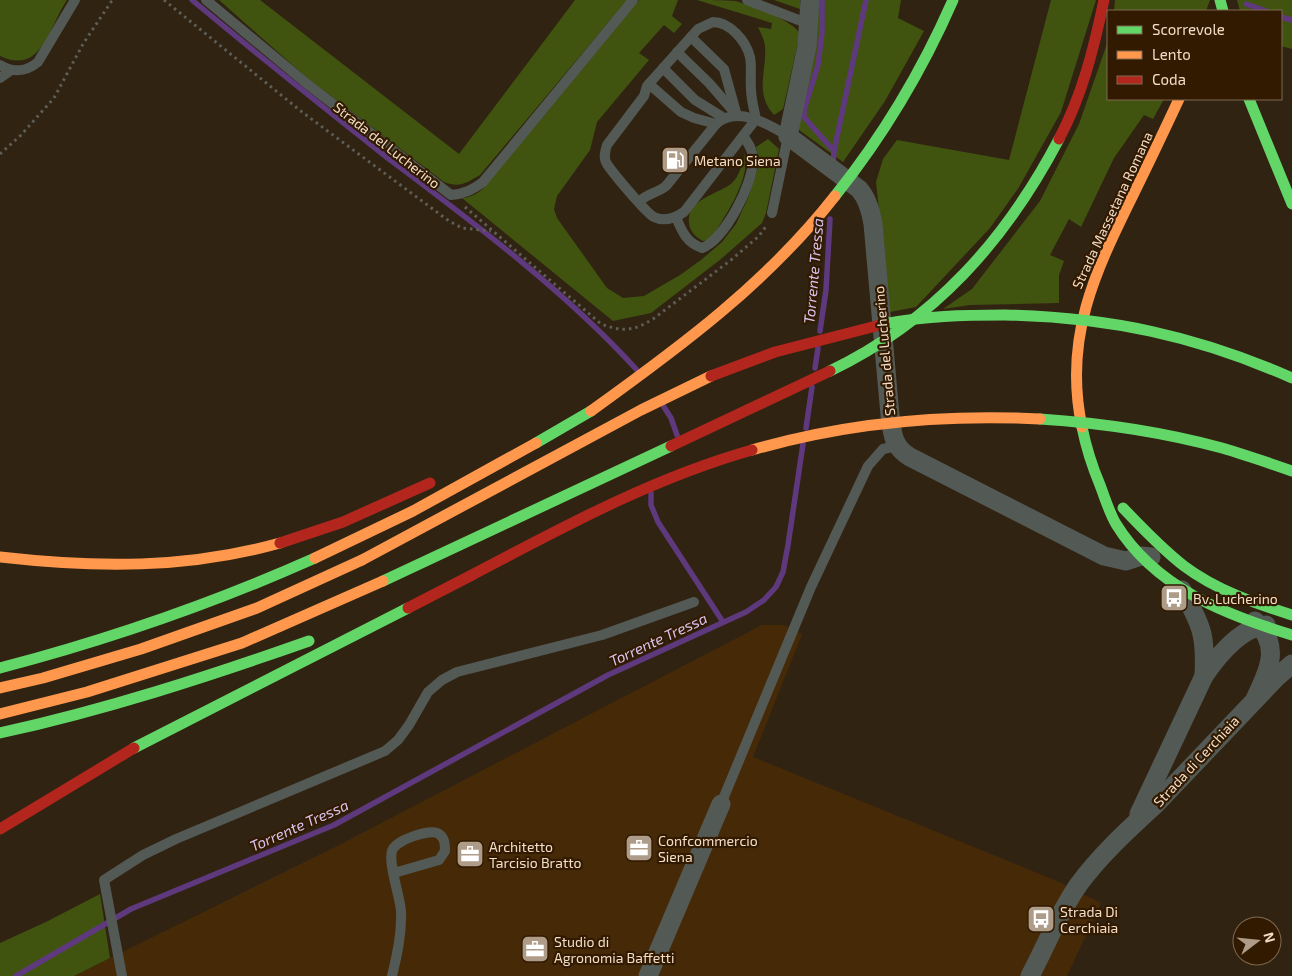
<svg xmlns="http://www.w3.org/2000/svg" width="1292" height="976" font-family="'Exo 2',sans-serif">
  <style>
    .built { fill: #462a08 }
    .green { fill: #405410 }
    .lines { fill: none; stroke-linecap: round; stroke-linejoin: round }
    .stream { stroke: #5f397d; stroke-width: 5.5 }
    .path { stroke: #5e5e58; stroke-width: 3; stroke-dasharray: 2.5 4; stroke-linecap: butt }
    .lane { stroke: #535954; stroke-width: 10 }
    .street { stroke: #535954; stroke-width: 19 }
    .fast { stroke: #63d668; stroke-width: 11 }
    .slow { stroke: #ff974d; stroke-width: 11 }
    .jam { stroke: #b3261e; stroke-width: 11 }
    .fast-bridge { stroke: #63d668; stroke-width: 11 }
    .slow-bridge { stroke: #ff974d; stroke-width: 11 }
    .jam-bridge { stroke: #b3261e; stroke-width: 11 }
    .labels { text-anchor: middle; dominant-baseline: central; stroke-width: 4.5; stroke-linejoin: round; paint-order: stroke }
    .street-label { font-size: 14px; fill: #f2ddc9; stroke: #321a00 }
    .poi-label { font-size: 14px; fill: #f2ddc9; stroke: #321a00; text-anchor: start }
    .water-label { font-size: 15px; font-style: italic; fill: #d9c4ef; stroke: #321a00 }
  </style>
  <rect width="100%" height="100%" fill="#302312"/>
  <path class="built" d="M762,625H784L802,634L753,757L1057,881L1101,903L1067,976H74L339,845Z"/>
  <g class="green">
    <path d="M0,0H67C49,26 42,76 0,56Z"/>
    <path d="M219,0H260L459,154L575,0H627L480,175C466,183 460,188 444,182L305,76Z"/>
    <path d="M639,0H678L672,16L682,24L674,33L664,25L639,53L649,60L597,122L590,150L557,196L554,209L557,218L607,288L623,298L644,296L680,275L701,260L722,242L736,224L748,198L758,167L759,158L756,147L768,139L779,149L766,213L762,223L721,259L651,313L613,321L462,198C475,197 481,191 489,182Z"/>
    <path d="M697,0C709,0 724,0 735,1C749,4 794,21 800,34L783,109L774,115C754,92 767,72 765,46C764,39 761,33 758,27L771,29L772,23Z"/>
    <path d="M774,0H800V9Z"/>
    <path d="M816,0H901L898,18L924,31L885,101L843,162L795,127Z"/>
    <path d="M1051,0H1096L1061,112L1019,187L990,228L916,307L890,312L876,182L883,159L897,140L1009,160Z"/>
    <path d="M1115,0H1210L1206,11H1114Z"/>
    <path d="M1237,0H1292V49L1281,46V11H1240Z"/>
    <path d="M1108,41V99H1164L1153,119L1144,115L1114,158L1081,227L1069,219L1050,255L1064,261L1059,275V303L970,305L943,309L972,289L1040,201L1079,124Z"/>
    <path d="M745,154C750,180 726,214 713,236L708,240L703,241C696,237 690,232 689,223C686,199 719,194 732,183C740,176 742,163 745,154Z"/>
    <path d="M100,894L110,958L74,976H0V943L48,921Z"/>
  </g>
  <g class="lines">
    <g class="stream">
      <path d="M192,0C257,54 323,107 389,159C474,223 565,291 636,369"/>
      <path d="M822,0V33L818,65L804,110V117L834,151"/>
      <path d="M1246,4L1266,11"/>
      <path d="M1281,17L1292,20"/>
      <path d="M833,165L834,151L866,0"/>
      <path d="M820,331L826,290L830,219"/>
      <path d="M815,368L818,348"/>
      <path d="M664,407L671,418L677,435"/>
      <path d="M806,428L812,387"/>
      <path d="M651,493V505L658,522L723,622"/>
      <path d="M16,976L131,909L334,825L608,675L746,612L764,600L776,587L783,572L788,545L803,444"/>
    </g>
    <g class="path">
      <path d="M164,0L302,112L449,221L462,228L491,231"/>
      <path d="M0,154L21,135L54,98L83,44L111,2L114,0"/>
      <path d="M465,207L601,324C622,332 634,331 653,319L731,260L759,236L767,225"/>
    </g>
    <g class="lane">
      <path d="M206,0L306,83L451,195C464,194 472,190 483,182L633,0"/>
      <path d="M747,0L809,24"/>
      <path d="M713,22C730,22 746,41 750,57C752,67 750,79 751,89C751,99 754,109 756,119L684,212C675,218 664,222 654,217C647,214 612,172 607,164C603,158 605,151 607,145L644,96L647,86L698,29Z"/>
      <path d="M691,37L724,69L737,116"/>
      <path d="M677,52L709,83L735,113"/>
      <path d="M0,65C14,73 26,72 38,62L75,0"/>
      <path d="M663,68L695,100L724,118"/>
      <path d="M0,78L10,71"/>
      <path d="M649,84L681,112L694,118L716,124"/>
      <path d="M639,202C647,193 658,193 666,186L716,124C737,105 768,124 788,136L772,213"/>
      <path d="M676,217C682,232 687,243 702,248C725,239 754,183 753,158C753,150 748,143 744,137"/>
      <path d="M721,804L811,587L868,466L883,449L897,446"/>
      <path d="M122,976L104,880L143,855L176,839L385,751L398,740L409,725L428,692L442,680L457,672L602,635L694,602"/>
      <path d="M392,976C397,955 402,933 401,911C400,896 388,864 392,851C395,840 431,828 439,834C445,838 445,845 445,851L439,860L394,873"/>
    </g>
    <g class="street">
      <path d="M810,0L807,46L788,136L859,189C868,199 871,212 873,224L890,415C892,433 893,447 910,457L1104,556L1126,561L1141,556L1151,557"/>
      <path d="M1182,590C1202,626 1206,635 1204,676"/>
      <path d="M1255,621C1282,646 1268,672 1255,699"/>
      <path d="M1139,814L1204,676C1215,660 1230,641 1248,631C1253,628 1260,627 1266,625"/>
      <path d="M648,976L721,804"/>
      <path d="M1030,976C1046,946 1059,912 1079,884C1101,854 1129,829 1156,804L1277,677L1292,664"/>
    </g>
    <g class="fast">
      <path d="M1249,99L1292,204"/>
      <path d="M1082,427C1086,447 1092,466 1100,485C1105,498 1109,512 1116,524C1155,587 1223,614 1292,635"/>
      <path d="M536,443L591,411"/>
      <path d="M1123,508C1142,528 1162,549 1184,566C1216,590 1254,603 1292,615"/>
      <path d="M383,581L671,446"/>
      <path d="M0,668C107,640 214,603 315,558"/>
      <path d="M0,733C105,710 207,677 309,641"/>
      <path d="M134,748L408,608"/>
    </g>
    <g class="slow">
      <path d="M1082,427C1063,338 1095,272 1133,195C1149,163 1164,131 1179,99"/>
      <path d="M0,557C97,568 186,569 280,543"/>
      <path d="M315,558L413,511L536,443"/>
      <path d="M0,688L43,678L141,649L257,608L362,560"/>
      <path d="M0,714L87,692L242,643L383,581"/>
    </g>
    <g class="jam">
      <path d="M280,543L343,522L430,483"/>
      <path d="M408,608L472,575"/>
      <path d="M0,829L134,748"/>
    </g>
    <g class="fast-bridge">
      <path d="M1220,0L1223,11"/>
      <path d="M835,196C883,136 922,71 953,0"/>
      <path d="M884,324C924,316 964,315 1005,315C1109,317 1197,336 1292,378"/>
      <path d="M830,371C934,321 1006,240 1059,139"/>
      <path d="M1040,419C1101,423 1163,432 1222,448C1246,455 1269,463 1292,471"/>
    </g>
    <g class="slow-bridge">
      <path d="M591,411C680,347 767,283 835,196"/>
      <path d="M752,450C845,423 943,414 1040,419"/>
      <path d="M362,560L641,410L711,376"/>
    </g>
    <g class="jam-bridge">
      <path d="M1059,139C1082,96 1094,48 1104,0"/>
      <path d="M711,376L775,352L884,324"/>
      <path d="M671,446L830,371"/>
      <path d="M472,575C563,527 653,478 752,450"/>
    </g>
  </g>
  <defs>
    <symbol id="fuel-square" viewBox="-11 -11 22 22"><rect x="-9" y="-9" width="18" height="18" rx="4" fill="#ae9c89" stroke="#321a00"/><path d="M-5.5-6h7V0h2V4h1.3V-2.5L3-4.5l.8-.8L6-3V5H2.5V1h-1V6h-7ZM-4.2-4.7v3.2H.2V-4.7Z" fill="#fff"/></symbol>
    <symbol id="bus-square" viewBox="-11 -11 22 22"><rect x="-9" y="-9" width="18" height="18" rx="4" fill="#ae9c89" stroke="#321a00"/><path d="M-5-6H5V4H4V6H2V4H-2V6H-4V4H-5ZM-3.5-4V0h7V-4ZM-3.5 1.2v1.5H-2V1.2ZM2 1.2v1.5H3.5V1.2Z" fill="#fff"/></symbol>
    <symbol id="office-square" viewBox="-11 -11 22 22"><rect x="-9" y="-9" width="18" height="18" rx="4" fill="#ae9c89" stroke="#321a00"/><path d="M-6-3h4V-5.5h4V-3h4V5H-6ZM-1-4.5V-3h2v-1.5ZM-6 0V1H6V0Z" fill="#fff"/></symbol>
  </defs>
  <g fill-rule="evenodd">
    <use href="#fuel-square" x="659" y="144" width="32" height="32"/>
    <use href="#bus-square" x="1158" y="582" width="32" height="32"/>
    <use href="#office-square" x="623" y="832" width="32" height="32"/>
    <use href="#office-square" x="454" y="838" width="32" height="32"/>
    <use href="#bus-square" x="1025" y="903" width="32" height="32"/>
    <use href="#office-square" x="519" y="933" width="32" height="32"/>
  </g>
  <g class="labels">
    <g class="street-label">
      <text transform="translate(387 145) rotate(38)">Strada del Lucherino</text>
      <text transform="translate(1112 210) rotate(-65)">Strada Massetana Romana</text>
      <text transform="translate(884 351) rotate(-95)">Strada del Lucherino</text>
      <text transform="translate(1196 761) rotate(-47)">Strada di Cerchiaia</text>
    </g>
    <g class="poi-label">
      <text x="694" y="160">Metano Siena</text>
      <text x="1193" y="598">Bv. Lucherino</text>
      <text x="658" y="840">Confcommercio<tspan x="658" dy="16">Siena</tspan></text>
      <text x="489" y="846">Architetto<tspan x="489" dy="16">Tarcisio Bratto</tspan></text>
      <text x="1060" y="911">Strada Di<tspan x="1060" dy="16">Cerchiaia</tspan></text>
      <text x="554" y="941">Studio di<tspan x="554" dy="16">Agronomia Baffetti</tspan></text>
    </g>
    <g class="water-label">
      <text transform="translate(813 271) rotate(-85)">Torrente Tressa</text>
      <text transform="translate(658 639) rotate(-25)">Torrente Tressa</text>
      <text transform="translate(299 825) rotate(-24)">Torrente Tressa</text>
    </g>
  </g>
  <rect x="1107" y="10" width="175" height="90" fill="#321a00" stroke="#7f6850"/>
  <rect x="1117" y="26" width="25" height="8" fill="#63d668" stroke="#7f6850"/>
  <text x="1152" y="35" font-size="15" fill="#f2ddc9">Scorrevole</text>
  <rect x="1117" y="51" width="25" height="8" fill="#ff974d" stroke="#7f6850"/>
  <text x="1152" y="60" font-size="15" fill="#f2ddc9">Lento</text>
  <rect x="1117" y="76" width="25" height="8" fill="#b3261e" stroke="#7f6850"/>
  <text x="1152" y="85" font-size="15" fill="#f2ddc9">Coda</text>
  <g transform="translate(1257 941) rotate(74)"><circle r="24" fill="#321a00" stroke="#7f6850"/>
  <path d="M0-4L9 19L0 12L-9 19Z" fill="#ae9c89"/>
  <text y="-8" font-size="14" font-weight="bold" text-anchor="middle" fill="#f2ddc9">N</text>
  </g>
</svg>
